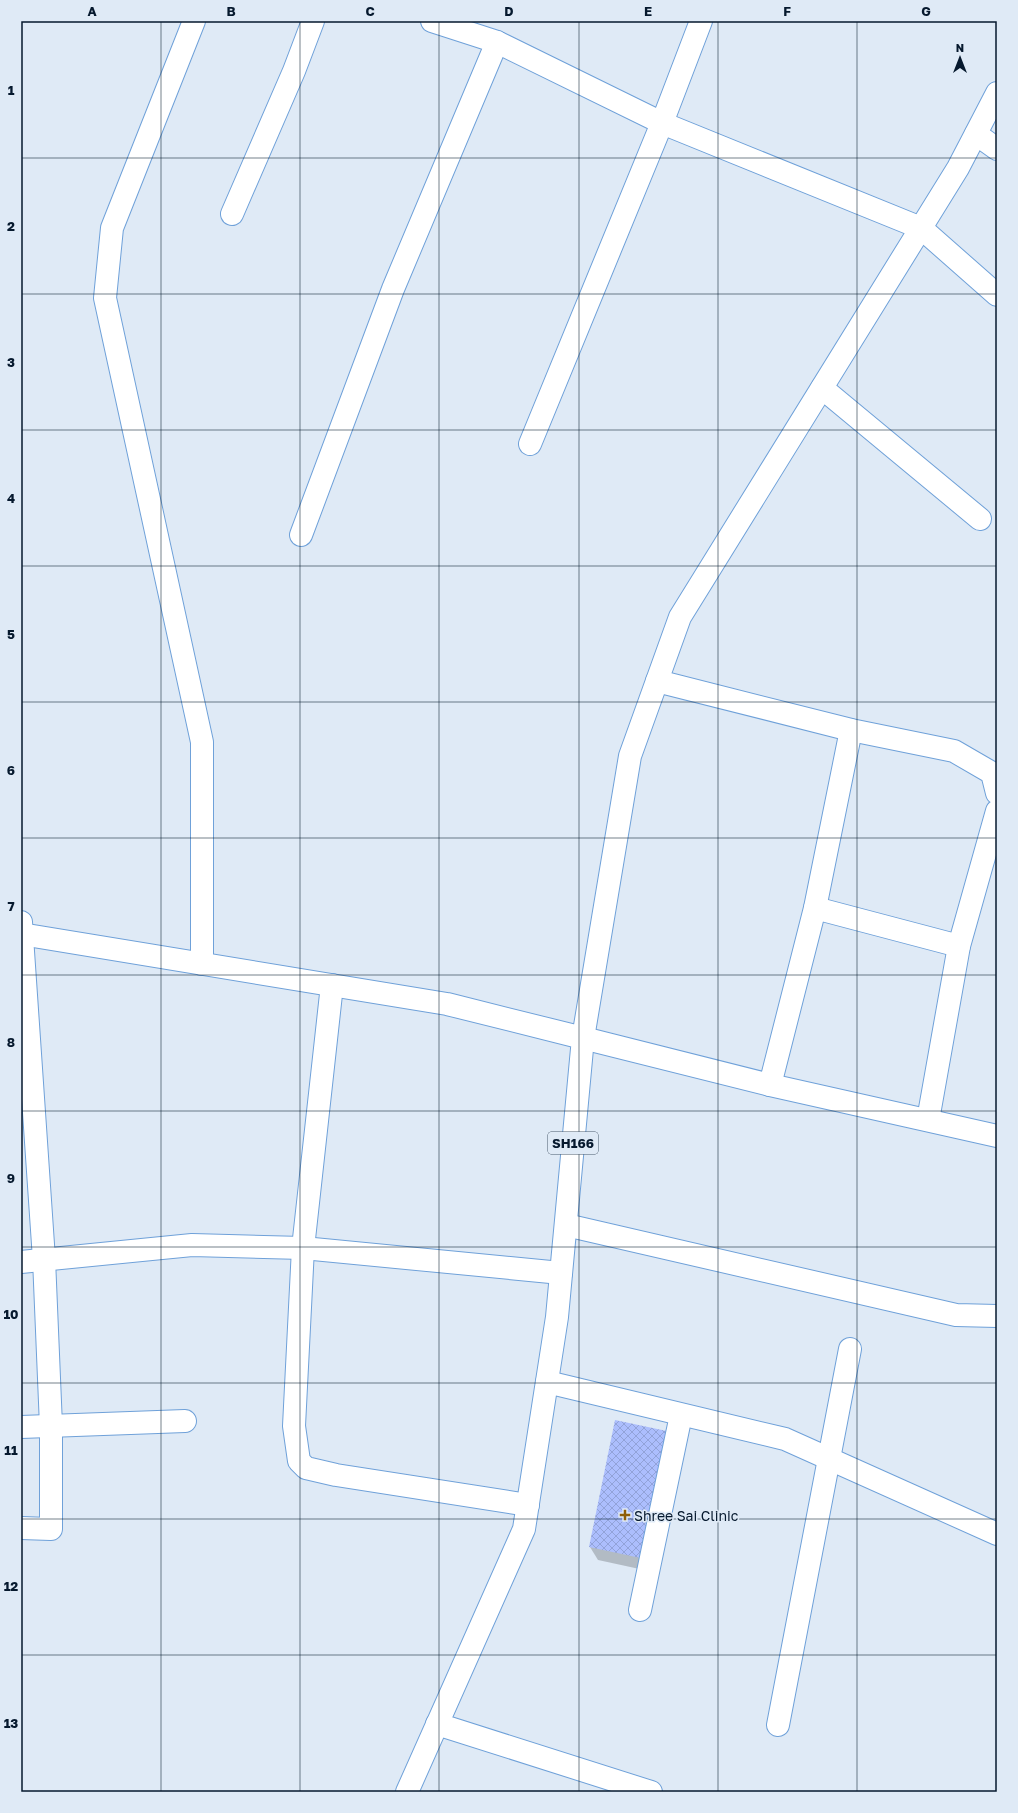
<svg xmlns="http://www.w3.org/2000/svg" width="1018" height="1813" font-family="'Golos Text',sans-serif">
  <style>
    .shadow { fill: #0003 }
    .building { fill: url(#building-cross-hatch) }
    .lines { fill: none; stroke-linecap: round; stroke-linejoin: round }
    .street-casing { stroke: #6fa1d9; stroke-width: 24 }
    .secondary-casing { stroke: #6fa1d9; stroke-width: 24 }
    .primary-casing { stroke: #6fa1d9; stroke-width: 24 }
    .street { stroke: #fff; stroke-width: 22 }
    .secondary { stroke: #fff; stroke-width: 22 }
    .primary { stroke: #fff; stroke-width: 22 }
    .grid { fill: none; stroke: #06192e; stroke-width: 1; stroke-opacity: 0.55 }
    .poi-dot { fill: #8e5d09; stroke: #dfeaf6; stroke-width: 1.5 }
    .labels { text-anchor: middle; dominant-baseline: central; stroke-width: 3; stroke-linejoin: round; paint-order: stroke }
    .shield { fill: #dfeaf6; stroke: #47586a; stroke-width: 1 }
    .shield-label { font-size: 13px; font-weight: bold; fill: #06192e }
    .poi-label { font-size: 14px; fill: #06192e; stroke: #dfeaf6; text-anchor: start }
    .neatline { fill: none; stroke: #06192e; stroke-width: 1.5 }
    .grid-label { font-size: 13px; text-anchor: middle; font-weight: bold; fill: #06192e }
  </style>
  <defs>
    <pattern id="building-cross-hatch" width="8" height="8" patternUnits="userSpaceOnUse"><rect width="8" height="8" fill="#acbefd"/><path d="M0 0l8 8M0 8l8-8" fill="none" stroke="#92a3d9"/></pattern>
  </defs>
  <rect width="100%" height="100%" fill="#dfeaf6"/>
  <path class="shadow" d="M675,1434L658,1573L598,1560L590,1547Z"/>
  <path class="building" d="M615,1420L676,1433L650,1560L589,1547Z"/>
  <g class="lines">
    <defs>
      <g id="street">
        <path d="M194,21L112,228L105,298L202,742V964"/>
        <path d="M432,21L497,42L662,123L921,228L997,295"/>
        <path d="M976,134L997,149"/>
        <path d="M232,214L294,71L313,21"/>
        <path d="M822,388L980,519"/>
        <path d="M530,444L662,123L701,21"/>
        <path d="M301,535L393,289L497,42"/>
        <path d="M657,681L851,730L954,751L992,773L997,793"/>
        <path d="M815,908L959,946"/>
        <path d="M21,922L44,1259L51,1426V1529L21,1528"/>
        <path d="M332,985L303,1248L294,1426L299,1461L306,1468L336,1475L528,1505"/>
        <path d="M583,1038L770,1085L997,1136"/>
        <path d="M770,1085L815,908L851,730"/>
        <path d="M928,1120L959,946L997,811"/>
        <path d="M566,1225L956,1315L997,1316"/>
        <path d="M21,1262L192,1245L303,1248L561,1273"/>
        <path d="M547,1382L785,1439L997,1534"/>
        <path d="M21,1427L185,1421"/>
        <path d="M640,1610L681,1415"/>
        <path d="M437,1724L651,1792"/>
        <path d="M778,1725L850,1349"/>
      </g>
      <path id="secondary" d="M583,1038L630,756L680,617L958,168L997,93"/>
      <path id="primary" d="M21,934L447,1004L583,1038L557,1317L524,1529L407,1792"/>
    </defs>
    <use href="#street" class="street-casing"/>
    <use href="#secondary" class="secondary-casing"/>
    <use href="#primary" class="primary-casing"/>
    <use href="#street" class="street"/>
    <use href="#secondary" class="secondary"/>
    <use href="#primary" class="primary"/>
  </g>
  <path class="grid" d="M161,21V1792M300,21V1792M439,21V1792M579,21V1792M718,21V1792M857,21V1792M21,158H997M21,294H997M21,430H997M21,566H997M21,702H997M21,838H997M21,975H997M21,1111H997M21,1247H997M21,1383H997M21,1519H997M21,1655H997"/>
  <path class="poi-dot" d="M623 1509h4v4h4v4h-4v4h-4v-4h-4v-4h4z"/>
  <g class="labels">
    <rect class="shield" x="548" y="1132" width="50" height="22" rx="3"/>
    <g class="shield-label">
      <text x="573" y="1143">SH166</text>
    </g>
    <g class="poi-label">
      <text x="634" y="1515">Shree Sai Clinic</text>
    </g>
  </g>
  <rect width="1018" height="1813" fill="none" stroke="#dfeaf6" stroke-width="44"/>
  <g transform="translate(960 58)" stroke="#dfeaf6" stroke-width="3" paint-order="stroke">
  <path d="M0-3L7 15L0 10L-7 15Z" fill="#06192e"/>
  <text y="-6" font-size="11" font-weight="bold" text-anchor="middle" fill="#06192e">N</text>
  </g>
  <rect x="22" y="22" width="974" height="1769" class="neatline"/>
  <g class="grid-label">
    <text x="92" y="16">A</text>
    <text x="231" y="16">B</text>
    <text x="370" y="16">C</text>
    <text x="509" y="16">D</text>
    <text x="648" y="16">E</text>
    <text x="787" y="16">F</text>
    <text x="926" y="16">G</text>
    <text x="11" y="95">1</text>
    <text x="11" y="231">2</text>
    <text x="11" y="367">3</text>
    <text x="11" y="503">4</text>
    <text x="11" y="639">5</text>
    <text x="11" y="775">6</text>
    <text x="11" y="911">7</text>
    <text x="11" y="1047">8</text>
    <text x="11" y="1183">9</text>
    <text x="11" y="1319">10</text>
    <text x="11" y="1455">11</text>
    <text x="11" y="1591">12</text>
    <text x="11" y="1728">13</text>
  </g>
</svg>
